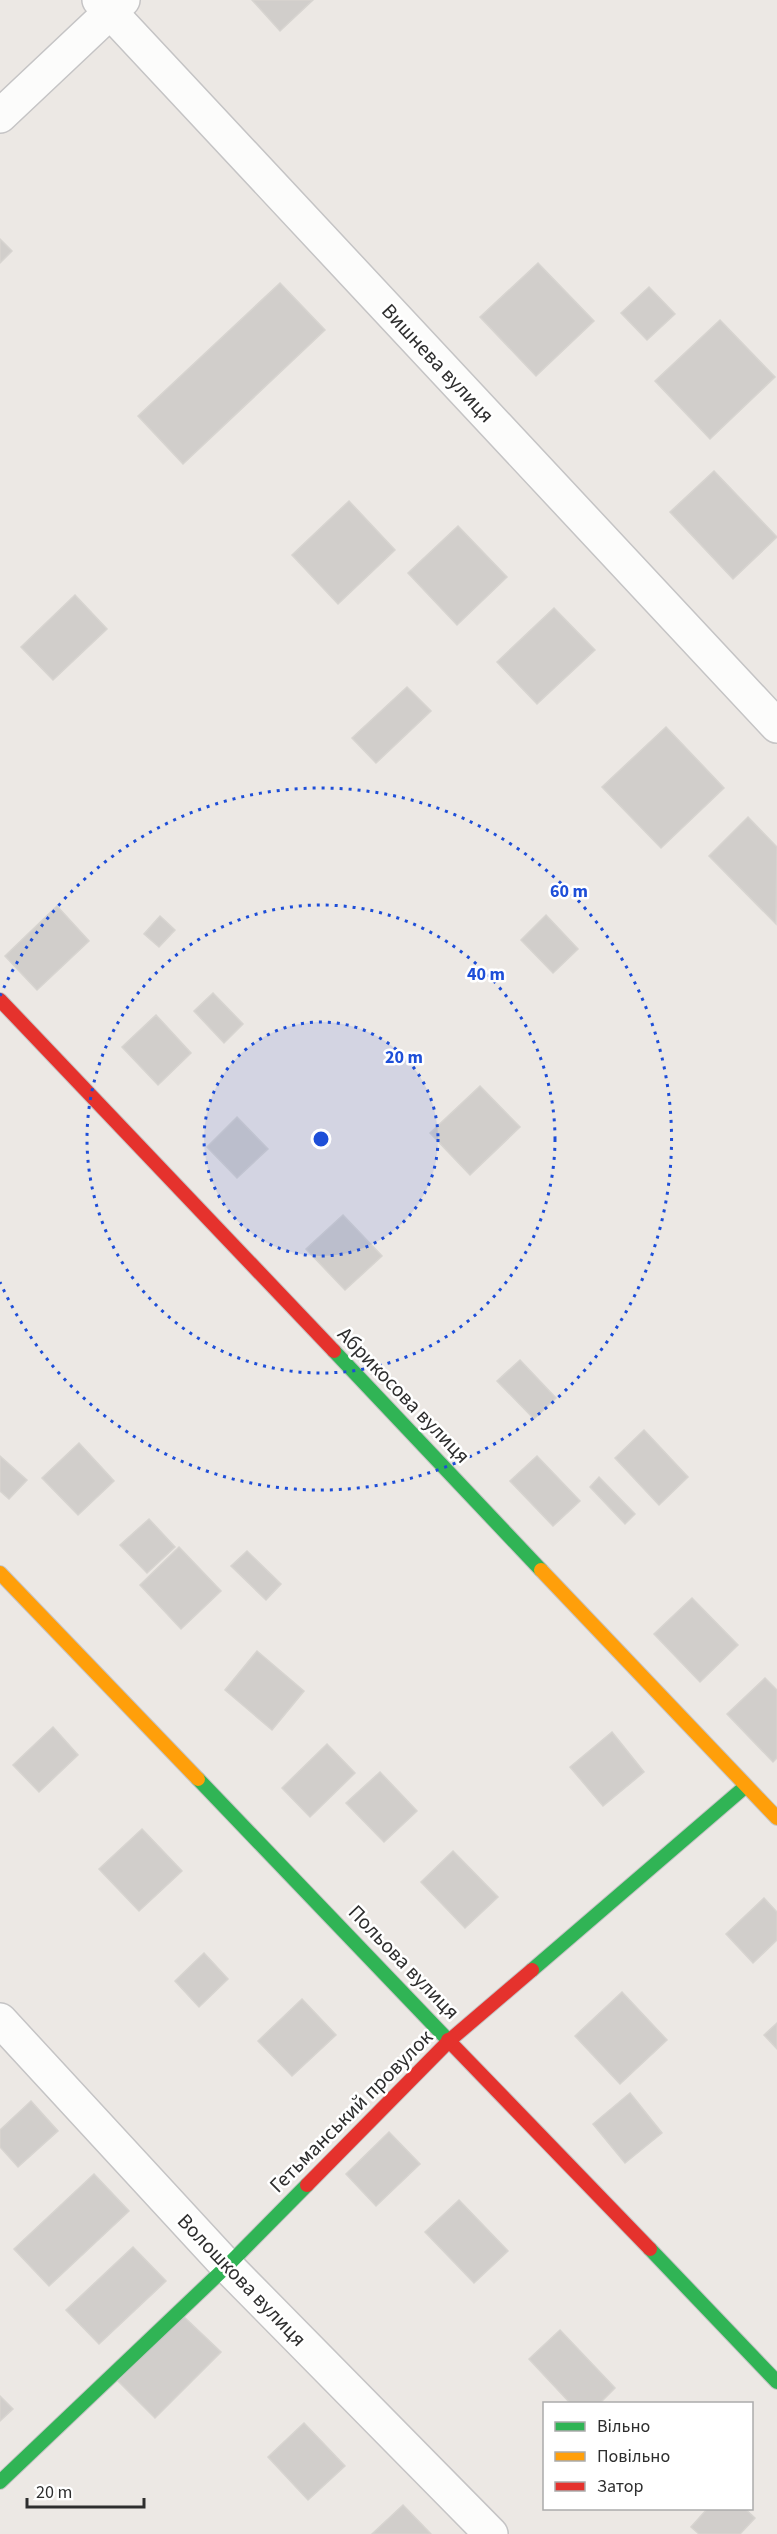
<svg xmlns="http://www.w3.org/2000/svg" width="777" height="2534" font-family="'Source Sans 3',sans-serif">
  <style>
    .building { fill: #d1cecb; stroke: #d7d4d0; stroke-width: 1.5 }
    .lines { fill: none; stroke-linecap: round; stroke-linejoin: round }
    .street-casing { stroke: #c5c4c5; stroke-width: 36 }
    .fast-casing { stroke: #c5c4c5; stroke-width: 16 }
    .slow-casing { stroke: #c5c4c5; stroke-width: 16 }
    .jam-casing { stroke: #c5c4c5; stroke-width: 16 }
    .street { stroke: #fcfcfb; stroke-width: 33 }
    .fast { stroke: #30b455; stroke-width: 14 }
    .slow { stroke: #ff9f0a; stroke-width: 14 }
    .jam { stroke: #e5322d; stroke-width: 14 }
    .ring { fill: none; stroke: #1d4ed8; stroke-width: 3; stroke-dasharray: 3 6 }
    .labels { text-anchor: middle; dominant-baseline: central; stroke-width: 5; stroke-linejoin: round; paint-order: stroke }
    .street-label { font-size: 21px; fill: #2e2e2e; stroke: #fff }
    .centre { fill: #1d4ed8; stroke: #fff; stroke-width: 3 }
    .ring-label { font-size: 18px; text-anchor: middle; font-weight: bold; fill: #1d4ed8; stroke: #fff; stroke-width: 5; stroke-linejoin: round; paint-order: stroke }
  </style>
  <rect width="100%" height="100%" fill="#ece8e4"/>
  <g class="building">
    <path d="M252,0H313L280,31Z"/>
    <path d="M0,239L12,251L0,263Z"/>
    <path d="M538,263L594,321L536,376L480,317Z"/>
    <path d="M280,283L325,330L183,464L138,416Z"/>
    <path d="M649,287L675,314L647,340L621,313Z"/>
    <path d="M720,320L775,377L710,439L655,381Z"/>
    <path d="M714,471L777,537L733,579L670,512Z"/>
    <path d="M349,501L395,550L338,604L292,555Z"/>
    <path d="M458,526L507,577L457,625L408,573Z"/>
    <path d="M75,595L107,629L53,680L21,647Z"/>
    <path d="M554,608L595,650L537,704L497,662Z"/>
    <path d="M407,687L431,711L376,763L352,738Z"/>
    <path d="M666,727L724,788L661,848L602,787Z"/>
    <path d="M748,817L777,847L776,924L709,856Z"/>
    <path d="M57,906L89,941L37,990L5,956Z"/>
    <path d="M546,915L578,949L553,973L521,940Z"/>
    <path d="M160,916L175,930L159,947L144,934Z"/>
    <path d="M213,993L243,1024L224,1043L194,1011Z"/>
    <path d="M156,1015L191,1053L158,1085L122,1047Z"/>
    <path d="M480,1086L520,1127L470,1175L430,1133Z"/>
    <path d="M237,1117L268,1149L237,1178L207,1147Z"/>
    <path d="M343,1215L382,1256L345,1290L306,1249Z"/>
    <path d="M520,1360L556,1398L534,1419L497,1381Z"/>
    <path d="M644,1430L688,1477L659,1505L615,1458Z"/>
    <path d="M79,1443L114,1481L78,1515L42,1478Z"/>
    <path d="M0,1456L27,1480L9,1499L0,1491Z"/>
    <path d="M537,1456L580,1501L553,1526L510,1481Z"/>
    <path d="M599,1477L635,1514L625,1524L590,1487Z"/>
    <path d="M149,1519L175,1547L147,1573L120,1545Z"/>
    <path d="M179,1547L221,1591L181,1629L140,1585Z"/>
    <path d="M247,1551L281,1584L266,1600L231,1566Z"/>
    <path d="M692,1598L738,1645L700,1682L654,1634Z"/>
    <path d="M257,1651L304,1691L272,1730L225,1690Z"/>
    <path d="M765,1678L777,1690V1758L773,1762L727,1714Z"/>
    <path d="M53,1727L78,1755L39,1792L13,1765Z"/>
    <path d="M612,1732L644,1772L603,1806L570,1767Z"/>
    <path d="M327,1744L355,1773L310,1817L282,1788Z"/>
    <path d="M380,1772L417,1811L384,1842L346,1803Z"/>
    <path d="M142,1829L182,1871L139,1911L99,1869Z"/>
    <path d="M453,1851L498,1897L465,1928L421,1882Z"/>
    <path d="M764,1898L777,1912V1940L753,1963L726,1934Z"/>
    <path d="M204,1953L228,1979L199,2007L175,1981Z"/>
    <path d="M622,1992L667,2040L620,2084L575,2036Z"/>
    <path d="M302,1999L336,2035L292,2076L258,2041Z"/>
    <path d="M777,2023V2049L764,2035Z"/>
    <path d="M630,2093L662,2133L625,2163L593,2124Z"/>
    <path d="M31,2101L58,2131L18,2167L0,2147V2130Z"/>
    <path d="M389,2132L420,2164L376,2206L346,2174Z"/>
    <path d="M94,2174L129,2211L49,2286L14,2249Z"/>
    <path d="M459,2200L508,2251L474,2283L425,2232Z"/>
    <path d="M133,2247L166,2281L99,2344L66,2310Z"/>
    <path d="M182,2315L221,2352L155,2418L118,2381Z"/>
    <path d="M560,2330L615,2388L599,2404H571L529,2359Z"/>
    <path d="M0,2396L13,2409L0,2421Z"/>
    <path d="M304,2423L345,2466L308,2500L268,2457Z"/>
    <path d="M403,2505L431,2534H372Z"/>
    <path d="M708,2508H744L755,2518L740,2534H699L691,2527Z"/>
  </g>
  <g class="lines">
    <defs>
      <g id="street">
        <path d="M99,0L777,726"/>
        <path d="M0,116L123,0"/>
        <path d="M0,2020L227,2266L491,2534"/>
      </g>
      <g id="fast">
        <path d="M334,1351L541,1570"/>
        <path d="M198,1779L448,2040"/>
        <path d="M532,1970L746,1786"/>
        <path d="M650,2249L777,2382"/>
        <path d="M0,2482L227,2266L307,2185"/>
      </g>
      <g id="slow">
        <path d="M541,1570L777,1818"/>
        <path d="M0,1573L198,1779"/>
      </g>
      <g id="jam">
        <path d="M0,1000L334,1351"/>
        <path d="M448,2040L650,2249"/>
        <path d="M307,2185L450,2040L532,1970"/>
      </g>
    </defs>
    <use href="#street" class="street-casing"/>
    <use href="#fast" class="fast-casing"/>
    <use href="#slow" class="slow-casing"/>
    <use href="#jam" class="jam-casing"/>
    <use href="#street" class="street"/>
    <use href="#fast" class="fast"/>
    <use href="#slow" class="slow"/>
    <use href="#jam" class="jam"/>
  </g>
  <circle cx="321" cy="1139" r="117" fill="#1d4ed8" fill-opacity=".12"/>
  <g class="ring">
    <circle cx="321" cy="1139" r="117"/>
    <circle cx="321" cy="1139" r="234"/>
    <path d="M0 996A351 351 0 1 1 0 1282"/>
  </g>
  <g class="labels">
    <g class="street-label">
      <text transform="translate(438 363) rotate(47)">Вишнева вулиця</text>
      <text transform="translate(404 1395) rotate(46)">Абрикосова вулиця</text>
      <text transform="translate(404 1962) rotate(46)">Польова вулиця</text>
      <text transform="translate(351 2111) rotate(-45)">Гетьманський провулок</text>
      <text transform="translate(242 2280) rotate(46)">Волошкова вулиця</text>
    </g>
  </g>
  <circle cx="321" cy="1139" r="9" class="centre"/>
  <g class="ring-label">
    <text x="569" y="897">60 m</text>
    <text x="486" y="980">40 m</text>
    <text x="404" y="1063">20 m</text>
  </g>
  <rect x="543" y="2402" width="210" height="108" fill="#ffffff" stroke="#ababab" stroke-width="1.5"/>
  <rect x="555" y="2422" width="30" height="9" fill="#30b455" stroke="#ababab" stroke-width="1.5"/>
  <text x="597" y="2432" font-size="18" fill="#2e2e2e">Вільно</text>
  <rect x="555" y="2452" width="30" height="9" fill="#ff9f0a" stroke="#ababab" stroke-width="1.5"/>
  <text x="597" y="2462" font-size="18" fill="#2e2e2e">Повільно</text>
  <rect x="555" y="2482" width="30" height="9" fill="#e5322d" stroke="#ababab" stroke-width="1.5"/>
  <text x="597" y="2492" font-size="18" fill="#2e2e2e">Затор</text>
  <path d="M27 2498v9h117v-9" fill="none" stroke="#2e2e2e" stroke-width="3"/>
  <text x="36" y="2498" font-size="18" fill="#2e2e2e" stroke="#ffffff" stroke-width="4.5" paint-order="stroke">20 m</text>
</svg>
